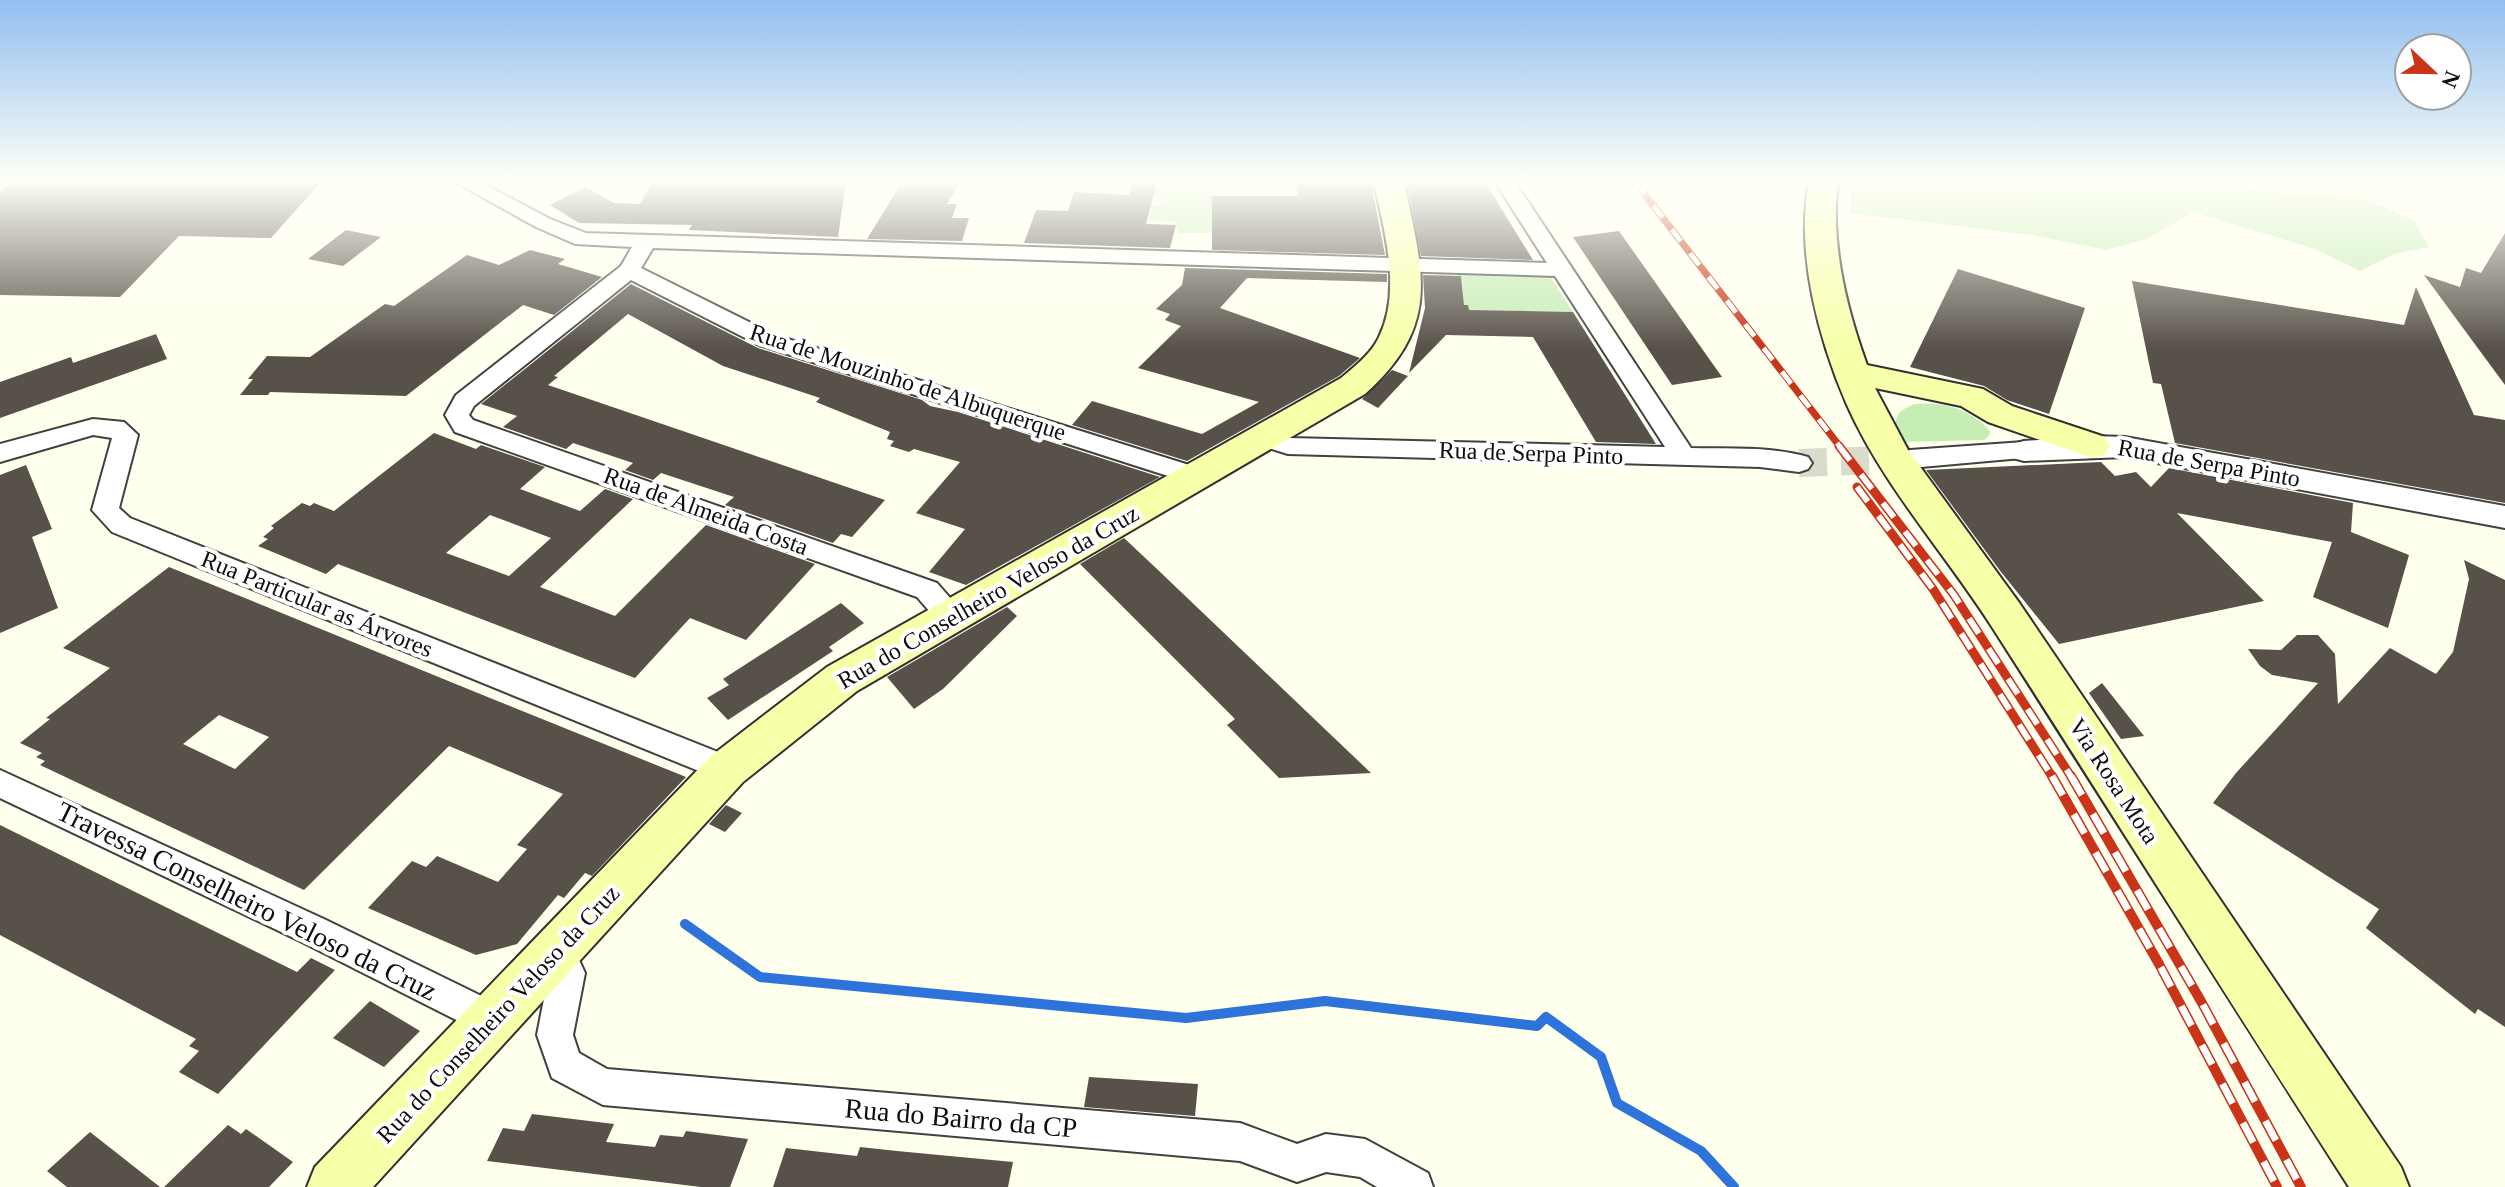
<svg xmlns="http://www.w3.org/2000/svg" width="2505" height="1187" font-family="Georgia,serif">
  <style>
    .green { fill: #c6edb4 }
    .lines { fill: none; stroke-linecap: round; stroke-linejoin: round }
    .stream { stroke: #2e73d9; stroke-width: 10 }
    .building { fill: #575149; fill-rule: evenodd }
    .minor-tunnel { stroke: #dbdbcc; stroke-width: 28; stroke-dasharray: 28 14; stroke-linecap: butt }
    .minor-casing { stroke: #414141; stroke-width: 4 }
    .tertiary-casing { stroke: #414141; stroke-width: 4 }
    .secondary-casing { stroke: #303030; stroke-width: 4 }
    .minor { fill: #fff; fill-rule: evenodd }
    .tertiary { fill: #fff; fill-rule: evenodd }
    .secondary { fill: #f8ffa9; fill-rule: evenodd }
    .rail-far2-casing { stroke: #ca3419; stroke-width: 7 }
    .rail-far1-casing { stroke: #ca3419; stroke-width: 9 }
    .rail-casing { stroke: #ca3419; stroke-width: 10 }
    .rail-far2 { stroke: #fff; stroke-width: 5; stroke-dasharray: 15; stroke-linecap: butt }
    .rail-far1 { stroke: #fff; stroke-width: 6; stroke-dasharray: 18; stroke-linecap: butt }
    .rail { stroke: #fff; stroke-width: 7; stroke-dasharray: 22; stroke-linecap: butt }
    .labels { text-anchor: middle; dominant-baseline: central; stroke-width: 8; stroke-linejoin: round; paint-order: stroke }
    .street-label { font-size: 24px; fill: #0e0e0e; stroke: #fff }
    .near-street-label { font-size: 28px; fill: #0e0e0e; stroke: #fff }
  </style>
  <rect width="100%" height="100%" fill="#ffe"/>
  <g class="green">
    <path d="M1152,182H1230L1212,183V233H1179L1175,222L1149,221L1150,206L1161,205L1162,199L1150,198Z"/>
    <path d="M1850,182H2236L2257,191L2362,198L2414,220L2429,247L2394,254L2360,271L2315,249L2194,212L2144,240L2106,250L2031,235L1850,213Z"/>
    <path d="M1457,275L1551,278L1573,312L1469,310L1468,305H1464L1462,280L1457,279Z"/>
    <path d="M1916,404C1944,401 1970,409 1990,431L1989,436L1984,440L1901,442C1892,422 1893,411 1916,404Z"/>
  </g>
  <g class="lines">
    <path class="stream" d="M685,924L760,977L1186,1018L1325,1001L1537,1026L1546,1017L1601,1057L1617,1103L1701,1151L1734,1187"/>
  </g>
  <g class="building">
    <path d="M12,182H321L271,238L179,236L120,297L0,295V192Z"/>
    <path d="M653,182H846L838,237L689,230L692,225L579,223L550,205L585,187L614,203L640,204Z"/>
    <path d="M902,182H960L947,204H957L952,218H969L962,241L867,239Z"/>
    <path d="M1133,182H1157L1146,224L1176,225L1170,248L1024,243L1036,210L1068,211L1074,192L1129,195Z"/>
    <path d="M1297,182H1371L1385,255L1212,250V196H1298Z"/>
    <path d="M1407,182H1485L1533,260L1421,256Z"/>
    <path d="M346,230L381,237L343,266L308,259Z"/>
    <path d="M1619,231L1722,377L1672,385L1573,237Z"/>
    <path d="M2505,233V385L2424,275L2460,287L2466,268L2481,273Z"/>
    <path d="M530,250L565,259L558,264L602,277L554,315L523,305L406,396L270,392L268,395H240L253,379H248L267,356L310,357L385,304L394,306L467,255L499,265Z"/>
    <path d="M1185,268L1387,274V282L1247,278L1220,308L1360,358L1339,376L1187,461L1072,425L1092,401L1202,434L1259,402L1138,368L1181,326L1165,320L1170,314L1156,309L1182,285Z"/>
    <path d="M1958,269L2085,308L2049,414L2007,400L1984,386L1910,367Z"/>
    <path d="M1423,275L1461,276L1464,305H1468L1469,310L1573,312L1656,444L1596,442L1533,337L1446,335L1409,373L1425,308Z"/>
    <path d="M2132,281L2404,325L2416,287L2474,415L2505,420V503L2175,443L2161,384L2153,383Z"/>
    <path d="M631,284L758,348L922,400L930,406L958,412L1160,477L966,585L929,572L965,529L916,513L960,462L914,449L909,452L890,446L894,441L887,439L890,432L816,402L820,398L723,366L628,314L554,376L558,377L548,385L885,500L852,537L841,534L833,543L725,505L734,497L661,473L653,480L625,470L633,463L573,443L566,449L503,427L517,416L481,404Z"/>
    <path d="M156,334L167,359L0,418V382L71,357L73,363Z"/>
    <path d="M1392,370L1408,376L1378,408L1362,399Z"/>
    <path d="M434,433L476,449L481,445L545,467L520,489L580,511L605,489L633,499L540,587L615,616L706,525L815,564L746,640L690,618L635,678L338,564L326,574L258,546L268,539L263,537L274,528L271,526L302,503L310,506L314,503L334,511ZM490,515L551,538L509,576L446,553Z"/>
    <path d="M2101,462L2115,476L2136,472L2151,487L2169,468L2353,503L2351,532L2409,555L2388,628L2313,597L2332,542L2177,513L2264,601L2059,644L2001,572L1926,470Z"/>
    <path d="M26,465L52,529L32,537L58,608L0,633V475Z"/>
    <path d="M1124,538L1158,570L1371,773L1279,778L1227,725L1235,719L1080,564Z"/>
    <path d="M2464,560L2505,580V1027L2478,1009L2475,1014L2366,928L2379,909L2213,803L2236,773L2318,683L2272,675L2260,666L2248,649L2281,650L2297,635H2318L2335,654L2338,704L2390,648L2436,674L2453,652L2469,579Z"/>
    <path d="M169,567L495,700L686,777L592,876L585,873L564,898L558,895L517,944L476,955L368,908L412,861L426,867L437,856L498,882L527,849L517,845L563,794L449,746L304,890L40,765L45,761L36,757L42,753L20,743L50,719L46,718L110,668L63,648ZM219,715L269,737L235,769L183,744Z"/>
    <path d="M841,603L864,623L829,647L833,651L728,720L707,698L729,685L723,679Z"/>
    <path d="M1007,607L1017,616L943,689L914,709L887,677Z"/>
    <path d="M2102,683L2144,736L2121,739L2089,693Z"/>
    <path d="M726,805L742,813L725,832L709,824Z"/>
    <path d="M0,825L297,972L311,958L335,970L218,1094L179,1072L199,1051L189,1046L196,1039L0,935Z"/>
    <path d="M370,1001L420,1031L384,1067L333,1038Z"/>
    <path d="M1089,1077L1198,1084L1195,1116L1084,1107Z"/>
    <path d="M532,1114L614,1124L606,1142L655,1147L660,1135L683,1137L686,1131L748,1139L730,1187H701L487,1161L503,1128L524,1131Z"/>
    <path d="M228,1125L241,1134L246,1129L293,1162L269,1187H164Z"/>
    <path d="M90,1132L160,1187H67L47,1171Z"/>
    <path d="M860,1147L897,1151L1013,1162L1008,1187H773L786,1148L857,1156Z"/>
  </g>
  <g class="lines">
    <path class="minor-tunnel" d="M1799,463L1910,459"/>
    <defs>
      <g id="minor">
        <path d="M455,182H480L550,219L586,233L1547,263L1495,182H1515L1691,448C1730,449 1771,446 1808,457L1812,463L1808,469L1799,472L1760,467L1288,454L1256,444L1252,438L1256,432L1265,430L1290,438L1665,447L1555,276L653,248L641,268L775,335L1205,470L1209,476L1205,482L1196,485L759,345L631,280L474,406L469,415L473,420L937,583L965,615L961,623C940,629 930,611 917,597L455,432L445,415L456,395L621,266L632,247L575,244L536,227Z"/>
        <path d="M93,419L124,422L138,435L119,508L130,518L738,760L743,769L738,778L727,782L716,778L112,532L92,510L112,438L93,435L0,462V444Z"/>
        <path d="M2024,442L2033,445L2037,451L2033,457L1910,468L1901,465L1897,459L1901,453L1910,450Z"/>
        <path d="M0,770L326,920L506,1008L511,1020L506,1032L493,1037L480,1032L302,942L0,798Z"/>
        <path d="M558,935L570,940L585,973L573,1035L579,1053L607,1069L1240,1123L1297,1144L1326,1134L1365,1139L1428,1173L1433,1187H1377L1360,1177L1326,1172L1297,1182L1240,1161L603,1105L552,1078L537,1035L549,973L541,951L546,940Z"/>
      </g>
      <path id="tertiary" d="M2092,436L2125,437L2505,506V528L2125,457L2024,461L2013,458L2009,451L2013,444L2024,441Z"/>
      <g id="secondary">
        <path d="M1374,182H1404C1423,273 1442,325 1365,394L857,691L743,782L373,1187H307L315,1167L711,756L827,667L1341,378C1355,366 1371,354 1379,337C1402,290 1384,231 1374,182Z"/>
        <path d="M1809,182H1838C1830,243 1846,307 1867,365L1983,389L2012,406L2105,437L2110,446L2105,455L2092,458L1988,422L1961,406L1875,388L1908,450L2020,604L2401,1167L2409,1187H2349C2229,1001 2112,813 1992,627C1945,553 1883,486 1847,405C1819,340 1795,253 1809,182Z"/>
      </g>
    </defs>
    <use href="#minor" class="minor-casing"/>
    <use href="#tertiary" class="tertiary-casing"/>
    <use href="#secondary" class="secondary-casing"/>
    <use href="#minor" class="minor"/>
    <use href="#tertiary" class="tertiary"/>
    <use href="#secondary" class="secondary"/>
    <defs>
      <path id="rail-far2" d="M1635,182L1841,448"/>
      <g id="rail-far1">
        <path d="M1839,446L1954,595L2072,778"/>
        <path d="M1857,487L1933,589L2053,778"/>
      </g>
      <g id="rail">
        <path d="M2052,776L2159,964L2277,1187"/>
        <path d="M2071,776L2202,1003L2301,1187"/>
      </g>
    </defs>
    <use href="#rail-far2" class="rail-far2-casing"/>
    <use href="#rail-far1" class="rail-far1-casing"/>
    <use href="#rail" class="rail-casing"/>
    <use href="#rail-far2" class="rail-far2"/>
    <use href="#rail-far1" class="rail-far1"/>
    <use href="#rail" class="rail"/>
  </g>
  <linearGradient id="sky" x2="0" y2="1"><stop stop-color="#91bff0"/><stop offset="0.52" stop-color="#fffff7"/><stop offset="1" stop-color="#fffff7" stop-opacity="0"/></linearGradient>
  <rect width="2505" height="348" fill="url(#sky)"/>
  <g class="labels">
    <g class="street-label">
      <text transform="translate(908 382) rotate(18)">Rua de Mouzinho de Albuquerque</text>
      <text transform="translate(1531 453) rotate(2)">Rua de Serpa Pinto</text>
      <text transform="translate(2209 463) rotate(10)">Rua de Serpa Pinto</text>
      <text transform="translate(706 511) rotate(20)">Rua de Almeida Costa</text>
      <text transform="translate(988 597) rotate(-30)">Rua do Conselheiro Veloso da Cruz</text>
      <text transform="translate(317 604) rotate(22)">Rua Particular as Árvores</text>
      <text transform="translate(2114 781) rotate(57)">Via Rosa Mota</text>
      <text transform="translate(498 1014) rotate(-47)">Rua do Conselheiro Veloso da Cruz</text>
    </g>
    <g class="near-street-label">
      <text transform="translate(247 901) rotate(26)">Travessa Conselheiro Veloso da Cruz</text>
      <text transform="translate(961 1118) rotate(5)">Rua do Bairro da CP</text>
    </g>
  </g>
  <g transform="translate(2433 72) rotate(112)"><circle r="38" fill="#ffffff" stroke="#9f9f9f" stroke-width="2"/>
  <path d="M0-6L14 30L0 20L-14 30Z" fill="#ca3419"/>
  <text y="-12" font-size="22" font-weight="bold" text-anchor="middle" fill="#0e0e0e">N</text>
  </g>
</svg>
